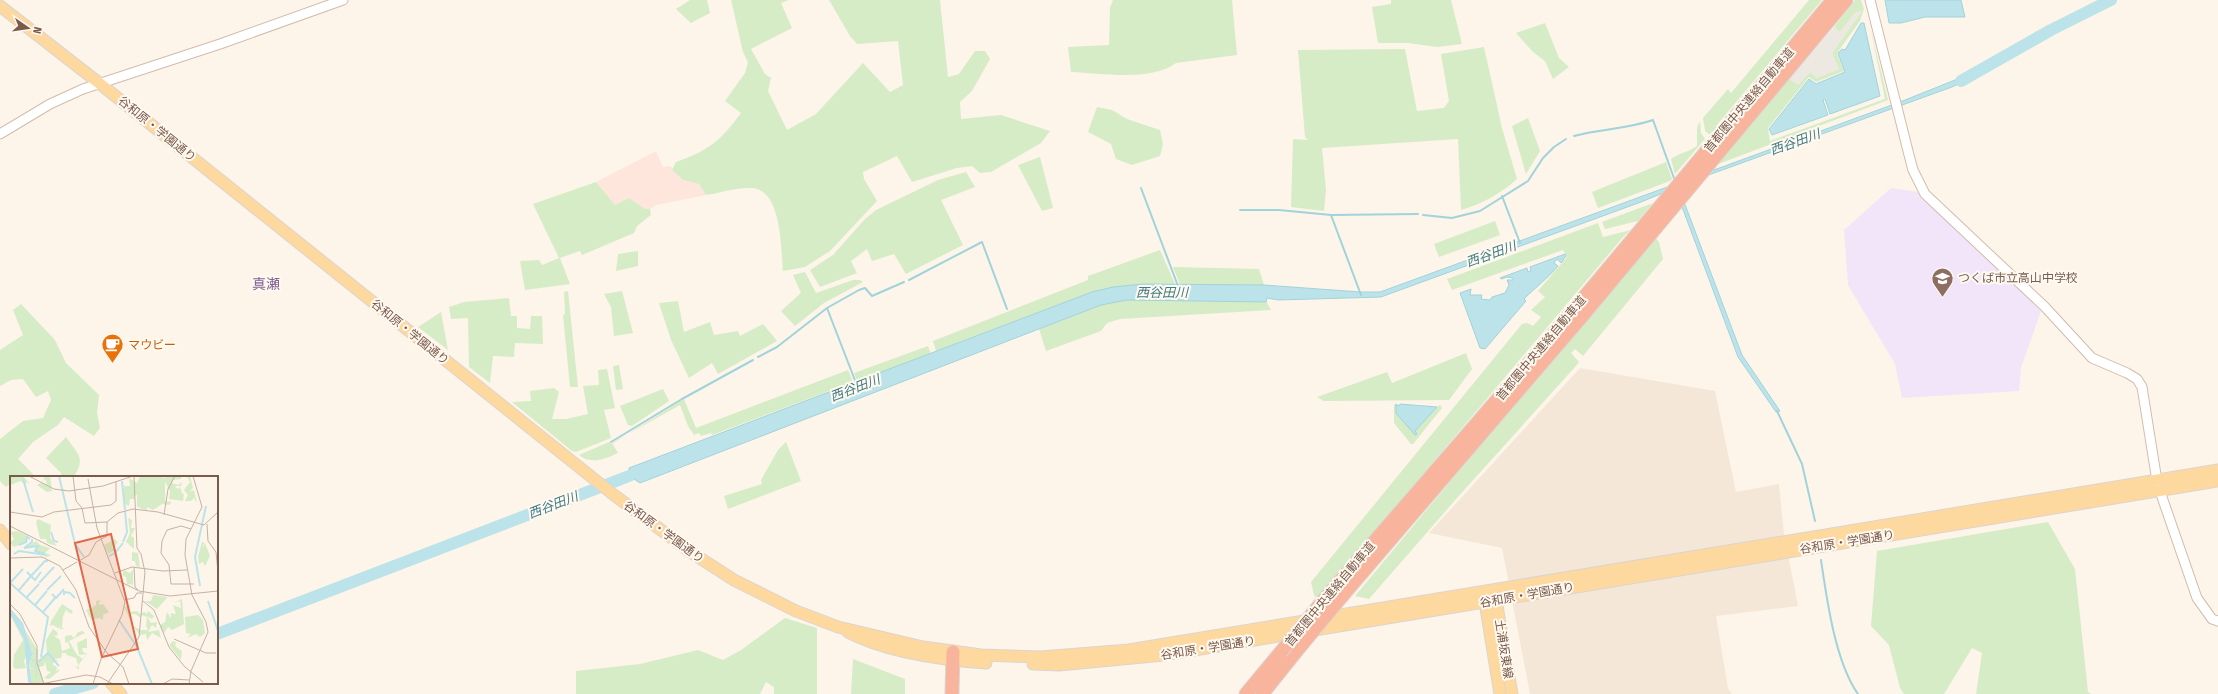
<svg xmlns="http://www.w3.org/2000/svg" width="2218" height="694" font-family="'Fira Sans Condensed','Noto Sans JP',sans-serif">
  <style>
    .residential { fill: #f5e7d7 }
    .commercial { fill: #fee6dc }
    .industrial { fill: #eee8e2 }
    .education { fill: #f2e5fa }
    .green { fill: #d6ecc6 }
    .water { fill: #bce3e9; stroke: #a1d3db }
    .lines { fill: none; stroke-linecap: round; stroke-linejoin: round }
    .stream { stroke: #a1d3db; stroke-width: 2 }
    .river { stroke: #bce3e9; stroke-width: 12 }
    .minor-casing { stroke: #d1bcad; stroke-width: 11 }
    .major-casing { stroke: #dcd4d0; stroke-width: 13 }
    .highway-casing { stroke: #dcd4d0; stroke-width: 15 }
    .minor { stroke: #fff; stroke-width: 9 }
    .major { stroke: #fdd9a0; stroke-width: 11 }
    .highway { stroke: #f9b49e; stroke-width: 13 }
    .highway-bridge-casing { stroke: #dcd4d0; stroke-width: 15; stroke-linecap: butt }
    .highway-bridge { stroke: #f9b49e; stroke-width: 13 }
    .labels { text-anchor: middle; dominant-baseline: central; stroke-width: 4; stroke-linejoin: round; paint-order: stroke }
    .street-label { font-size: 12px; fill: #7a5a4b; stroke: #fff9f0 }
    .education-label { font-size: 12px; fill: #785e54; stroke: #fff9f0; text-anchor: start }
    .food-label { font-size: 12px; fill: #c56008; stroke: #fff9f0; text-anchor: start }
    .water-label { font-size: 13px; font-style: italic; fill: #407c87; stroke: #fff9f0 }
    .quarter-label { font-size: 14px; fill: #836395; stroke: #fff9f0 }
    .inset-river { fill: none; stroke: #bce3e9; stroke-width: 2 }
    .inset-road { fill: none; stroke: #c5b2a5; stroke-width: 1 }
    .view { fill: #e0694a; fill-opacity: 0.15; stroke: #e0694a; stroke-width: 2 }
    .inset-edge { fill: none; stroke: #7a5a4b; stroke-width: 2 }
  </style>
  <rect width="100%" height="100%" fill="#fdf5e9"/>
  <path class="residential" d="M1580,368L1715,391L1736,492L1779,484L1784,534L1798,606L1716,616L1728,688L1732,694H1530L1502,548L1429,533Z"/>
  <path class="commercial" d="M656,151L663,167L670,166L683,180L699,184L706,195L656,205L650,209H645L629,198L615,205L596,182Z"/>
  <path class="industrial" d="M1864,9L1832,53L1839,69L1817,78L1810,72L1798,85L1789,79L1834,27L1840,32L1855,13Z"/>
  <path class="education" d="M1891,188L1919,192L2041,311L2021,368L2019,391L1902,398L1895,364L1848,285L1844,230Z"/>
  <g class="green">
    <path d="M690,0H707L710,13L691,23L676,9Z"/>
    <path d="M731,0H789L781,3L792,28L751,49L765,74L771,78L768,91L787,130L816,114L863,63L890,92L903,85L898,41L857,44L850,36L829,0H940L948,77L959,74L975,51H985L990,59L972,91L960,102L961,119L1001,115L1050,131L1041,143L991,172L980,173L972,166L957,168L912,182L897,156L863,172L864,179L877,201L830,251L805,267L783,271C781,249 782,190 752,188C737,187 720,193 706,195L699,184L683,180L672,170L676,162C710,150 720,141 741,113L725,101L745,73L748,62L743,52Z"/>
    <path d="M1113,0H1232L1237,55L1176,63C1150,82 1101,73 1071,72L1068,47L1109,45L1110,8Z"/>
    <path d="M1391,0H1451L1462,44L1437,47L1408,43H1378L1372,7L1391,4Z"/>
    <path d="M1809,0H1822L1716,126L1717,127L1710,135L1705,131L1703,118L1728,89L1731,93Z"/>
    <path d="M1855,0H1861L1864,9L1860,21L1837,53L1844,71L1816,82L1809,77L1768,128L1770,141L1885,99L1870,26L1888,100L1713,166L1789,79L1798,85L1810,72L1817,78L1839,69L1832,53L1863,10L1855,13L1840,32L1834,27Z"/>
    <path d="M1545,23L1559,58L1569,67L1553,79L1545,61L1533,52L1516,33Z"/>
    <path d="M1484,47L1502,128L1517,179C1500,194 1482,204 1461,210L1458,139L1322,148L1326,190L1324,211L1291,207L1293,139L1308,140L1305,137L1298,50L1405,49L1417,111L1444,108L1449,101L1441,54Z"/>
    <path d="M1097,107L1112,110L1127,119L1160,130L1163,144L1160,156L1132,165L1116,159L1111,144L1088,132Z"/>
    <path d="M1528,118L1540,151L1526,174L1512,126Z"/>
    <path d="M1700,121L1701,133L1705,139L1675,174L1671,159C1680,153 1688,152 1697,146V128Z"/>
    <path d="M1040,157L1053,208L1042,211L1018,165Z"/>
    <path d="M1666,162L1672,179L1670,181L1598,208L1592,192Z"/>
    <path d="M966,172L975,187L941,200L963,245L906,274L894,254L872,261L867,249L851,261L857,273L820,287L810,270L833,255L865,219L876,210L938,180Z"/>
    <path d="M596,182L615,205L629,198L645,209H650L651,215L637,226L634,233L582,255L580,251L560,258L570,284L525,290L520,261L539,260L542,265L559,258L533,204Z"/>
    <path d="M1653,203L1638,221L1605,229L1602,222Z"/>
    <path d="M1495,221L1500,235L1439,257L1434,244Z"/>
    <path d="M1598,223L1603,237L1631,230L1624,236L1318,599L1314,595L1311,582L1522,324L1527,323L1533,326L1541,317L1531,310L1545,297L1538,291L1567,257L1563,250L1452,290L1447,279Z"/>
    <path d="M1654,236L1659,242L1663,259L1583,356L1575,349L1571,353L1579,362L1575,367L1457,498L1369,599L1355,596Z"/>
    <path d="M1160,250L1175,284L1113,287L1092,292L936,351L933,341L1088,280V276Z"/>
    <path d="M638,251V266L616,271L618,254Z"/>
    <path d="M1173,267L1259,269L1264,285H1180Z"/>
    <path d="M805,272L816,293L853,280H860L863,282L824,303L795,326L781,311L801,293L793,275Z"/>
    <path d="M568,291L578,387H570L563,315L565,314L564,292Z"/>
    <path d="M622,291L633,333L614,336L611,307L604,294Z"/>
    <path d="M509,298L511,316H517V328L530,329L531,316H542L543,344L515,343L514,357L493,356L490,383L469,367L468,318L451,319L449,307L464,302Z"/>
    <path d="M1167,299L1266,301L1271,310L1120,319L1107,323L1101,331L1046,351L1039,329L1101,305L1127,300Z"/>
    <path d="M678,301L684,332L710,322L714,335L738,331L740,336L763,324L777,341L718,374L712,363L689,378L671,340L659,303Z"/>
    <path d="M21,304L55,340L66,363L99,395L97,413L100,428L94,436L64,417L58,425L33,442L18,459L36,477H11V483L6,487L0,481V439L23,421L43,418L51,400L48,391L36,397L23,379L11,380L0,386V350L23,335L13,310Z"/>
    <path d="M441,312L448,350L418,327Z"/>
    <path d="M928,346L931,354L857,381L854,373Z"/>
    <path d="M1466,353L1472,369L1449,400L1324,401L1317,397L1387,372L1392,383Z"/>
    <path d="M619,365L623,389L616,390L613,366Z"/>
    <path d="M607,369L615,408L604,410L611,438L576,452L572,451L512,402L531,401L530,391L554,388L559,392L552,419H566L588,414L583,386L599,385L598,370Z"/>
    <path d="M848,370L853,382L712,435L711,433L701,436L699,433L694,435L688,426L680,405L612,443L618,453C605,459 591,465 579,455L609,442L612,444L684,399L696,428Z"/>
    <path d="M663,389L669,401L632,426L628,425L620,406Z"/>
    <path d="M1394,404H1396V413L1413,433L1437,407L1440,405L1442,408L1413,444H1411L1394,423Z"/>
    <path d="M66,437C78,455 86,457 74,477H61V473L46,458Z"/>
    <path d="M786,442L801,481L728,509L724,496L762,484L761,480L778,450Z"/>
    <path d="M2048,522L2075,569L2088,692L2091,694H1976L1982,653L1972,648L1944,694H1904L1900,688L1889,645L1871,626L1877,551Z"/>
    <path d="M785,618L817,628V694H774V687L766,682L760,694H576V671L640,664L698,650L723,660L741,650Z"/>
    <path d="M853,659L905,679V694H851Z"/>
  </g>
  <g class="water">
    <path d="M1885,0H1961L1965,17H1925L1901,23H1889Z"/>
    <path d="M1861,23H1864L1880,96L1830,114L1825,99L1823,100L1828,115L1772,135L1769,129L1809,79L1816,84L1845,72L1838,53L1842,49L1845,50Z"/>
    <path d="M1975,72L1977,76L1952,87L1678,186L1742,355L1780,411L1776,412L1738,357L1675,188L1641,202L1381,297L1278,300L1267,298L1266,302L1127,300L1101,305L640,483L634,479L619,484L613,480L629,474V468L1092,292L1113,287L1143,284L1264,285L1361,292H1380L1900,102Z"/>
    <path d="M1565,254L1566,256L1561,263L1557,259L1554,263L1558,266C1547,279 1536,287 1524,299L1526,301L1485,349L1480,348L1460,293L1471,289L1470,295H1482L1481,299L1490,300L1492,297L1505,293L1509,285L1507,280H1513V278L1507,277L1502,279L1500,278L1527,268L1528,272L1531,271L1530,267Z"/>
    <path d="M1396,404L1399,406L1400,404L1437,407L1415,431L1417,434L1415,435L1396,413Z"/>
  </g>
  <g class="lines">
    <g class="stream">
      <path d="M1574,136C1600,129 1627,129 1653,120L1675,181"/>
      <path d="M1141,188L1178,286"/>
      <path d="M1502,196L1520,243"/>
      <path d="M1240,210H1279L1331,215L1418,214"/>
      <path d="M1331,215L1361,295"/>
      <path d="M1423,215L1452,218L1480,211L1528,181L1543,158L1554,147L1566,139"/>
      <path d="M909,280L982,242L1007,309"/>
      <path d="M827,308L856,383"/>
      <path d="M758,357L777,347L827,308L859,290L865,288L872,296L904,282"/>
      <path d="M1777,411L1802,464L1815,521"/>
      <path d="M611,442L682,399L753,360"/>
      <path d="M1821,560C1827,600 1835,661 1858,694"/>
    </g>
    <g class="river">
      <path d="M1961,81L2051,30L2111,0"/>
      <path d="M217,634L629,476"/>
      <path d="M55,694L93,683"/>
    </g>
    <defs>
      <g id="minor">
        <path d="M1870,0L1909,155L1913,170L1925,194L2045,307L2092,358L2127,373L2137,379L2142,387L2157,481L2163,500L2197,598L2212,619L2218,621"/>
        <path d="M0,134L50,104L83,89L220,44L343,0"/>
      </g>
      <g id="major">
        <path d="M0,6L99,83L614,495L692,553L734,580L796,611L838,627L923,647L981,655L1041,657L1129,650L2218,470"/>
        <path d="M0,530L11,544"/>
        <path d="M1492,595L1496,600L1512,694"/>
        <path d="M1487,596L1485,602L1500,694"/>
        <path d="M848,632C886,652 943,660 986,663"/>
        <path d="M1033,664L1059,665L1164,655L2218,481"/>
        <path d="M111,683L121,694"/>
      </g>
      <g id="highway">
        <path d="M1342,596L1583,315L1846,0"/>
        <path d="M1322,602L1530,362L1833,0"/>
        <path d="M952,694L953,652"/>
        <path d="M1246,694L1281,652"/>
        <path d="M1262,694L1298,649"/>
      </g>
    </defs>
    <use href="#minor" class="minor-casing"/>
    <use href="#major" class="major-casing"/>
    <use href="#highway" class="highway-casing"/>
    <use href="#minor" class="minor"/>
    <use href="#major" class="major"/>
    <use href="#highway" class="highway"/>
    <defs>
      <g id="highway-bridge">
        <path d="M1298,649L1342,596"/>
        <path d="M1281,652L1322,602"/>
      </g>
    </defs>
    <use href="#highway-bridge" class="highway-bridge-casing"/>
    <use href="#highway-bridge" class="highway-bridge"/>
  </g>
  <defs>
    <symbol id="school-pin" viewBox="-11 -11 22 30"><path d="M0 17L-7.5 6A9.5 9.5 0 1 1 7.5 6Z" fill="#8d6e63" stroke="#fff9f0"/><path d="M0-5L7-2L0 1L-7-2ZM-4 1L0 2.5L4 1V4Q0 6-4 4Z" fill="#fff"/></symbol>
    <symbol id="cafe-pin" viewBox="-11 -11 22 30"><path d="M0 17L-7.5 6A9.5 9.5 0 1 1 7.5 6Z" fill="#e8710a" stroke="#fff9f0"/><path d="M-5.5-4.5H6V0H3Q3 3.5 0 3.5H-2.5Q-5.5 3.5-5.5 0ZM3-3.2v2h1.7v-2ZM-6 4.5H4V6H-6Z" fill="#fff"/></symbol>
  </defs>
  <g fill-rule="evenodd">
    <use href="#school-pin" x="1930" y="266" width="25" height="34"/>
    <use href="#cafe-pin" x="100" y="332" width="25" height="34"/>
  </g>
  <g class="labels">
    <g class="street-label">
      <text transform="translate(1749 100) rotate(-50)">首都圏中央連絡自動車道</text>
      <text transform="translate(157 129) rotate(39)">谷和原・学園通り</text>
      <text transform="translate(410 332) rotate(39)">谷和原・学園通り</text>
      <text transform="translate(1541 348) rotate(-50)">首都圏中央連絡自動車道</text>
      <text transform="translate(664 532) rotate(36)">谷和原・学園通り</text>
      <text transform="translate(1847 542) rotate(-9)">谷和原・学園通り</text>
      <text transform="translate(1330 594) rotate(-50)">首都圏中央連絡自動車道</text>
      <text transform="translate(1527 595) rotate(-10)">谷和原・学園通り</text>
      <text transform="translate(1208 648) rotate(-9)">谷和原・学園通り</text>
      <text transform="translate(1504 649) rotate(81)">土浦坂東線</text>
    </g>
    <g class="education-label">
      <text x="1958" y="278">つくば市立高山中学校</text>
    </g>
    <g class="food-label">
      <text x="128" y="345">マウビー</text>
    </g>
    <g class="water-label">
      <text transform="translate(1795 142) rotate(-20)">西谷田川</text>
      <text transform="translate(1491 254) rotate(-20)">西谷田川</text>
      <text x="1162" y="292">西谷田川</text>
      <text transform="translate(855 388) rotate(-21)">西谷田川</text>
      <text transform="translate(553 505) rotate(-21)">西谷田川</text>
    </g>
    <g class="quarter-label">
      <text x="266" y="284">真瀬</text>
    </g>
  </g>
  <g transform="translate(10 476)">
    <rect width="208" height="208" fill="#fdf5e9"/>
    <path d="M13,0L20,8L17,6L15,9L11,5L0,9L1,0ZM35,0H40L42,15L37,16L27,9L30,7L37,8L35,3L32,7ZM130,0L153,1L154,3L155,0H171V3L163,4L162,7L168,9L172,6L171,10H165L168,13L170,11L172,17L174,18L173,25L159,23L160,15L155,6V25L162,26L159,29L152,28L143,34L137,31V34L132,33L127,30V19H125V23H120L119,30L115,28V23L114,29V10H120L119,2L127,7ZM177,0H180L183,12L179,16L184,14L187,27L184,22L181,25H175L178,19L174,14L180,6ZM118,42L122,44L121,52H125L121,60L124,62V73L116,66L120,57ZM28,43L41,49L40,61L47,70L37,67L36,63H30L26,46ZM8,55L21,62L17,61L16,66L4,71L0,67L4,63L0,56ZM105,63L108,67L102,71L105,74L98,78L94,69ZM26,65L30,69L40,72L35,77L41,79L35,82L36,79L25,75L28,70L15,72ZM194,66L193,73L195,67L200,80L195,90L193,86L189,88L188,81L192,66ZM122,76L128,77L130,91L126,90L125,85H122ZM114,94L120,97L123,94V109L117,108L116,101L112,99ZM143,119L157,121V122L147,133L135,125H141ZM172,123L174,148L162,154L158,151L154,157L150,149L155,146L157,136L161,142V137L166,138L163,129L171,132L170,125L163,127ZM90,124L89,129L93,128L99,136L93,139V144L89,142L81,144L76,134L84,131L83,129L86,130V125ZM52,128L63,135L61,138L56,134L53,140L52,152L56,153H50V149L49,153L43,149L40,150L41,146L38,150ZM121,130L118,133L119,136L127,135L130,138L134,136L137,138L138,135L144,140L142,143L137,140L141,147L147,146L146,152L142,149L138,156L149,154L151,162L142,157L137,164L136,158L132,159V157L131,160L122,149L130,154H138L136,150L137,141L131,139V142L125,138H121L120,143L114,131ZM0,138L7,147L14,163L17,177L14,185L16,192L5,193L3,190L4,179L13,164ZM188,139L193,144L195,157L190,161L186,158L177,162L181,158L176,157L175,141ZM43,153L47,156L48,159L44,160L50,164L52,175L60,172L58,166L55,167V160L61,159L64,162L68,156L72,155L75,157L59,165L67,179L73,183L74,181L76,179V178L69,179L67,167L77,162V172H72L73,176L77,178L69,188V194L65,190L69,191L66,182L57,179L56,177H52L51,182L44,183L49,185H44L43,189L47,191L46,195L49,193V195L39,203L34,202L41,196L37,195L35,185L34,190L29,191L34,207L22,208L20,193L24,192H20L19,187L23,178L27,177H22L15,154L28,175L27,188L37,177L36,164ZM163,165L167,167L165,168L166,171L172,175L171,184L159,169Z" fill="#d6ecc6"/>
    <path d="M0,132L13,147L22,177H28L23,178L21,182L24,184L26,186L27,208L25,186L21,183L19,187L22,208L18,206L14,163L0,138Z" fill="#bce3e9"/>
    <path class="inset-river" d="M49,0L65,68L74,81M13,3L23,36M112,5L115,34M41,56L44,65L48,66M22,63V66L14,72L28,70L25,75L35,78M113,66L117,56L115,35M9,69L16,66L17,61L20,63M4,78L9,75L36,79M99,80L105,77L113,67M17,96L25,104L31,96M21,100L35,85H38M0,107L38,141L31,181M0,107L13,93M29,107L44,91M190,110L185,81L196,30M9,114L21,100M37,114L51,100M42,118L46,122L54,113M54,119V116L60,117L65,122M17,121L29,108M198,125L208,155M25,129L37,115M33,136L45,122M109,144L127,171L142,208M28,186L38,177L49,190"/>
    <path class="inset-road" d="M19,0L44,13L59,15L93,10L123,0M63,0L66,25L72,32L75,47L97,46L108,37L123,33L148,36L194,49L208,36M78,3L87,52L115,126L112,139L91,183L83,208M0,36L32,41L44,36L101,29L106,25V6M154,39L158,13L165,0M197,48L198,65L206,76L208,96M0,50L129,115L160,120L208,115M181,53L171,50L157,54L152,65L151,77L159,89L161,108H184M0,82L32,81L50,90L66,114L79,151L97,177L113,191L119,208M69,85L79,79L86,66L97,60V46M124,91L125,111L128,114M53,94L67,86M105,97L122,91L153,95L177,94M114,124L124,122L127,117H132M133,125L144,134L159,171L174,190L193,206M0,128L10,138L27,170V187L34,208M164,163L196,177H206M31,208L76,199L90,201L103,208M97,208L129,161L135,96L131,78L127,72L124,0M153,208L162,203L179,204M179,208L181,195L198,156L196,146L182,119L175,79L176,63L192,31L183,0"/>
    <path class="view" d="M101,58L128,173L92,181L65,67Z"/>
    <rect width="208" height="208" class="inset-edge"/>
  </g>
  <g transform="translate(28 28) rotate(103)" stroke="#fff9f0" stroke-width="3" paint-order="stroke">
  <path d="M0-3L7 15L0 10L-7 15Z" fill="#7a5a4b"/>
  <text y="-6" font-size="11" font-weight="bold" text-anchor="middle" fill="#7a5a4b">N</text>
  </g>
</svg>
